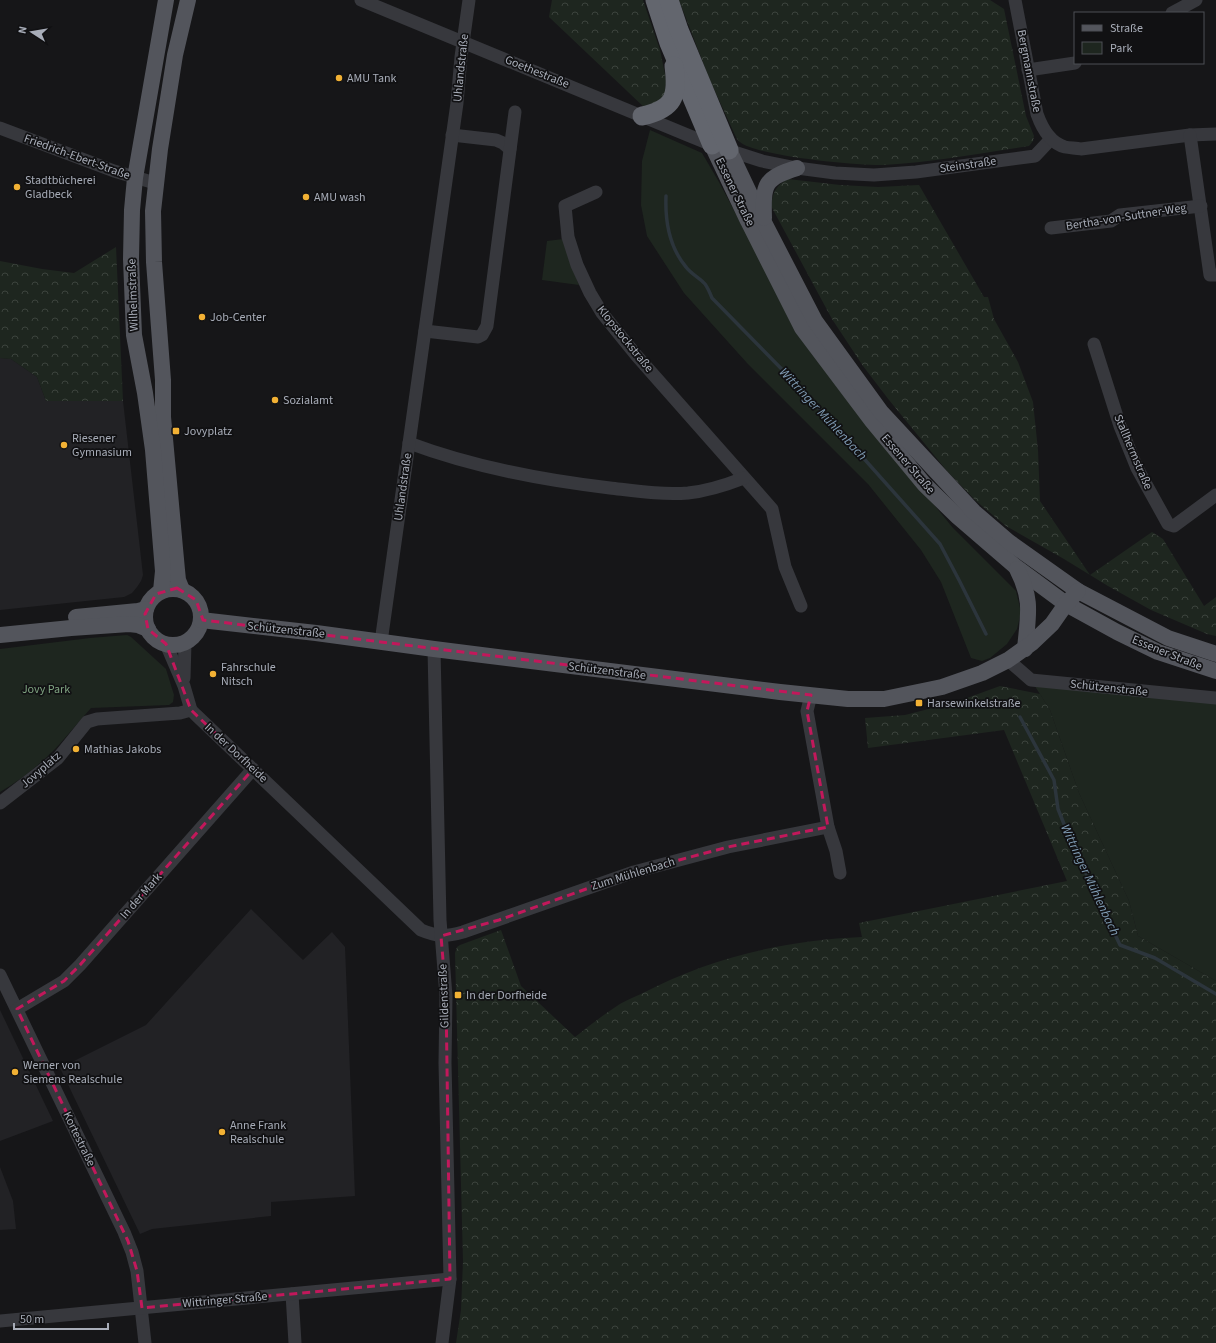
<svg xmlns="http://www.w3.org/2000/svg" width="1216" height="1343" font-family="'Source Sans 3',sans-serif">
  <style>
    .built { fill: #222225 }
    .green { fill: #1e261f }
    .forest { fill: url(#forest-crowns) }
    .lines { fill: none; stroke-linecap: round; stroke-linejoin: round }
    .stream { stroke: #2c353c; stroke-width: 3.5 }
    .minor { stroke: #37383d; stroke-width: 13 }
    .major { stroke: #53555c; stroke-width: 16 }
    .highway { stroke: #63666e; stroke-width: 19 }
    .marked { fill: none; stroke: #c2185b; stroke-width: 3; stroke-dasharray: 8 5; stroke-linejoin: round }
    .poi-dot { fill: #f2b134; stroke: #111113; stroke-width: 1.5 }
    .labels { text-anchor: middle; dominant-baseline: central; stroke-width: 3.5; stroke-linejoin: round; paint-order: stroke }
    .street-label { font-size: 12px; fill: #a8adb8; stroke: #111113 }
    .poi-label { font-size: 12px; fill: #a8adb8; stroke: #111113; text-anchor: start }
    .park-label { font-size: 12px; fill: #7fa381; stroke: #111113 }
    .water-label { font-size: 13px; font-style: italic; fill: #7f9bb3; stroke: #111113 }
  </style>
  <defs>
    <pattern id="forest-crowns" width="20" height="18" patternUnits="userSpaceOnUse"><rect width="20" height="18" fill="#1e261f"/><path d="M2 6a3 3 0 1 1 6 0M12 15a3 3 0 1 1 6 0" fill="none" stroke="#3c433d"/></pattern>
  </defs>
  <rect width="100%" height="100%" fill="#161618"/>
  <g class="built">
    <path d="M0,358L11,359L37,377L46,401H123L143,575L141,581L137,587L132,593L124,597L0,610Z"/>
    <path d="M251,909L303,960L332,932L345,947L355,1196L271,1202V1216L152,1229L140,1234L60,1068L146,1025Z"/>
    <path d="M0,1010L53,1121L0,1141Z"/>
    <path d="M0,1167L13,1201L16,1229L0,1230Z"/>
  </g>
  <g class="green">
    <path d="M650,130L702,153L719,182L765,269L852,404L953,528L1016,591L1021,612L1017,629L1007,644L990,658L982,661L971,658L941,582L921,550L868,484L747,363L684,293L647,236L641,205L642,161Z"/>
    <path d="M563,239L569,260L579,285L542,280L547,241Z"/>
    <path d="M127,635L131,637L166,669L174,695L173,702L169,705L91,708C79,721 68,735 56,748C39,765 21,780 0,792V649L90,638Z"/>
    <path d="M1031,680L1216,698V981L1138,936L1129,901L1079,793L1050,710Z"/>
  </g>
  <g class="forest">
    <path d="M552,0H643L660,50L666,79L665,98L646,109L549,17Z"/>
    <path d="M679,0H990L1004,9L1026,116L1034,136L1033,141L1029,146C981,153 932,162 884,165C860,166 756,156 740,142C738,141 736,137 735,135L709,78Z"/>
    <path d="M788,179L840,185L878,187L919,185L984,297H988L994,319L1018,362L1033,402L1038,450L1040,501L1090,575L1152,532L1163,539L1204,606L1216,597V636L1207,634L1151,610L1108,586L1064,559L1006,526L976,501L947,471L889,400L863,366L832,319L771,206C773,193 775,186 788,179Z"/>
    <path d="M116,247L123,401H46L37,377L11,359L0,358V261L42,269L74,273Z"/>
    <path d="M1000,686L1040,694L1050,710L1079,793L1129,901L1138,936L1216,981V1343H456L461,1310L463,1261L455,953L457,947L460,945L501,930L521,986L575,1037C588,1027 600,1017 614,1008C622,1002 632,998 641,994C709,958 785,940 862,937L859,923L1067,881L1004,730L868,748L865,718L905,715L956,702Z"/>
  </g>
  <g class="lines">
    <g class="stream">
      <path d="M666,196C665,221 670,248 686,267C691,274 700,278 705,284C708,288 710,293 712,298L809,397L940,544L959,580L986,634"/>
      <path d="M1020,717L1054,780L1058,809L1072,844L1120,945L1155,958L1216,994"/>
    </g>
    <g class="minor">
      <path d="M361,0L685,134L712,145L762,161L797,168L835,173L874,175L916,172L1035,156L1051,139"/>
      <path d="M1015,0L1037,114C1042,128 1050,143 1065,147C1070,148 1076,148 1081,149L1190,135L1216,134"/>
      <path d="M1172,13L1196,0"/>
      <path d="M1028,70L1075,63"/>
      <path d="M0,128L114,171L155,183"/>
      <path d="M452,135L496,140L503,143L510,149"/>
      <path d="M1190,135L1210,275H1216"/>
      <path d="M596,192L565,206L568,237L577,265L590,293L602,313L636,355L772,509L785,567L801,606"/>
      <path d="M1051,228L1111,221L1120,215L1201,206"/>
      <path d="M425,331L478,337L482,335L487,326L515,112"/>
      <path d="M1094,344L1120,426L1137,468L1168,524L1174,526L1216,495"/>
      <path d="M409,443C473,467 541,480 610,488C636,491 662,495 688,493C708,491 726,485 744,478"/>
      <path d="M381,642L457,103L461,57L469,0"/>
      <path d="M166,644L184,686L191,710L196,715L421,930C438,937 445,937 463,932L634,872L728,847L828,827"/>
      <path d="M434,649L440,920L446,996L445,1063L450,1279L442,1343"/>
      <path d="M1008,660L1031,680L1216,698"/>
      <path d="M184,678L185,643"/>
      <path d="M811,695L807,711L828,827L836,851L840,873"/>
      <path d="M0,803L58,758L87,722L97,719L180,713L191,710"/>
      <path d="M0,975L124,1232L132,1252L137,1271L145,1343"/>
      <path d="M17,1009L64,981L80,965L253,769"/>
      <path d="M292,1294L295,1343"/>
      <path d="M0,1321L450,1279"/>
    </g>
    <g class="major">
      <path d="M712,145L748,221L802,328L872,421L924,484L958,517L1016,567L1066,604L1117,632L1158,652L1216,671"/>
      <path d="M729,150L756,207L815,321L881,412L974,512L1009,542L1078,591L1168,638L1216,654"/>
      <path d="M764,218C763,184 764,178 797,168"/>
      <path d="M1017,569C1033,600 1028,615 1025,649"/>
      <circle cx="173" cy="617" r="28"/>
      <path d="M182,590L178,580L177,570L163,417V380L154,262L153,211L160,149L175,55L188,0"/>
      <path d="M161,591L163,571L153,450L145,393L134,335L131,259L132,210L135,178L166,0"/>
      <path d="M76,617L138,611L146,609"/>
      <path d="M201,620L316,633L434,649L780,692L848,699H884L942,687L982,673L1008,660L1032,643L1052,624L1066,604L1078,591"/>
      <path d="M0,635L71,628L129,624L138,625L148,629"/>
    </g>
    <g class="highway">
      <path d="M655,0L669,43L712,145"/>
      <path d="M669,0L679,30L729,150"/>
      <path d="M642,116C674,109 678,97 674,66"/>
    </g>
  </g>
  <path class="marked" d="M177,588L196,600L203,620L811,695L807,711L828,827L728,847L634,872L499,920L441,936L446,996L450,1279L142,1308L137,1271L128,1241L17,1009L64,981L80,965L253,769L191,710L166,644L148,629L145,614L156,594Z"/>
  <g class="poi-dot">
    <circle cx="339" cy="78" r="4"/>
    <circle cx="17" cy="187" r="4"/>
    <circle cx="306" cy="197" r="4"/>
    <circle cx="202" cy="317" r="4"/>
    <circle cx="275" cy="400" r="4"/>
    <rect x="172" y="427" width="8" height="8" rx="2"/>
    <circle cx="64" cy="445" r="4"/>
    <circle cx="213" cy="674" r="4"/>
    <rect x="915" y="699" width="8" height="8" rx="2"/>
    <circle cx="76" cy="749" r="4"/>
    <rect x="454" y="991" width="8" height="8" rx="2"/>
    <circle cx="15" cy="1072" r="4"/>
    <circle cx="222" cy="1132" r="4"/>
  </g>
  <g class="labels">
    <g class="street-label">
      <text transform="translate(461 68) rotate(-84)">Uhlandstraße</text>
      <text transform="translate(1029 71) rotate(79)">Bergmannstraße</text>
      <text transform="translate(537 72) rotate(22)">Goethestraße</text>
      <text transform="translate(77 157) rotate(20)">Friedrich-Ebert-Straße</text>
      <text transform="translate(968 165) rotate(-8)">Steinstraße</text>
      <text transform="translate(735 192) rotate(64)">Essener Straße</text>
      <text transform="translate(1126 217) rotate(-9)">Bertha-von-Suttner-Weg</text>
      <text transform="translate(133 295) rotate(-92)">Wilhelmstraße</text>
      <text transform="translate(625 339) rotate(51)">Klopstockstraße</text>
      <text transform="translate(1133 452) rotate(67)">Stallhermstraße</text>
      <text transform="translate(908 464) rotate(49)">Essener Straße</text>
      <text transform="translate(403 487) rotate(-82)">Uhlandstraße</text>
      <text transform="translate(286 630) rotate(6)">Schützenstraße</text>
      <text transform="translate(1167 653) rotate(22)">Essener Straße</text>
      <text transform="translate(607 671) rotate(7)">Schützenstraße</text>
      <text transform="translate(1109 688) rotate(6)">Schützenstraße</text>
      <text transform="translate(236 753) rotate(43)">In der Dorfheide</text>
      <text transform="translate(41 770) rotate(-41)">Jovyplatz</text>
      <text transform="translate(633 874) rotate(-17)">Zum Mühlenbach</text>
      <text transform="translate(141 896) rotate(-49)">In der Mark</text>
      <text transform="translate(444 996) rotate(-92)">Gildenstraße</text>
      <text transform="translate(79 1139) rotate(64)">Kortestraße</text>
      <text transform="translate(225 1300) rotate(-5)">Wittringer Straße</text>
    </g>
    <g class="poi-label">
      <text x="347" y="78">AMU Tank</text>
      <text x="25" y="180">Stadtbücherei<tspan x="25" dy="14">Gladbeck</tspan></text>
      <text x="314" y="197">AMU wash</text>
      <text x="210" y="317">Job-Center</text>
      <text x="283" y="400">Sozialamt</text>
      <text x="184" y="431">Jovyplatz</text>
      <text x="72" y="438">Riesener<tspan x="72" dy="14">Gymnasium</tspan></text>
      <text x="221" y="667">Fahrschule<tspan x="221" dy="14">Nitsch</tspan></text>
      <text x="927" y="703">Harsewinkelstraße</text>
      <text x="84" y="749">Mathias Jakobs</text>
      <text x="466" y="995">In der Dorfheide</text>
      <text x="23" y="1065">Werner von<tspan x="23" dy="14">Siemens Realschule</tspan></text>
      <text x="230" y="1125">Anne Frank<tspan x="230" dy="14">Realschule</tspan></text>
    </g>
    <g class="park-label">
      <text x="46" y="689">Jovy Park</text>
    </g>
    <g class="water-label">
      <text transform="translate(823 414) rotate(47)">Wittringer Mühlenbach</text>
      <text transform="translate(1090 880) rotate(65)">Wittringer Mühlenbach</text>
    </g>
  </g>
  <rect x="1074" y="12" width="130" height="52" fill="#111113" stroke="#4d4f55"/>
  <rect x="1082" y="25" width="20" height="6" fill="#53555c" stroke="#4d4f55"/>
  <text x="1110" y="32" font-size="12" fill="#a8adb8">Straße</text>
  <rect x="1082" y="42" width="20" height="12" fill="#1e261f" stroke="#4d4f55"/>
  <text x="1110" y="52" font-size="12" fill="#a8adb8">Park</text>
  <g transform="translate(32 32) rotate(282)" stroke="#111113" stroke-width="3" paint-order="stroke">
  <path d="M0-3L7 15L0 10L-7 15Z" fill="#a8adb8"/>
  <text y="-6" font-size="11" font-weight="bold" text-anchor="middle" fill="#a8adb8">N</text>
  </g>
  <path d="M14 1323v6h94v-6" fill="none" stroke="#a8adb8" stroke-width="2"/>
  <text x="20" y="1323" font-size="12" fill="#a8adb8" stroke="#111113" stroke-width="3" paint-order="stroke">50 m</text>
</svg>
